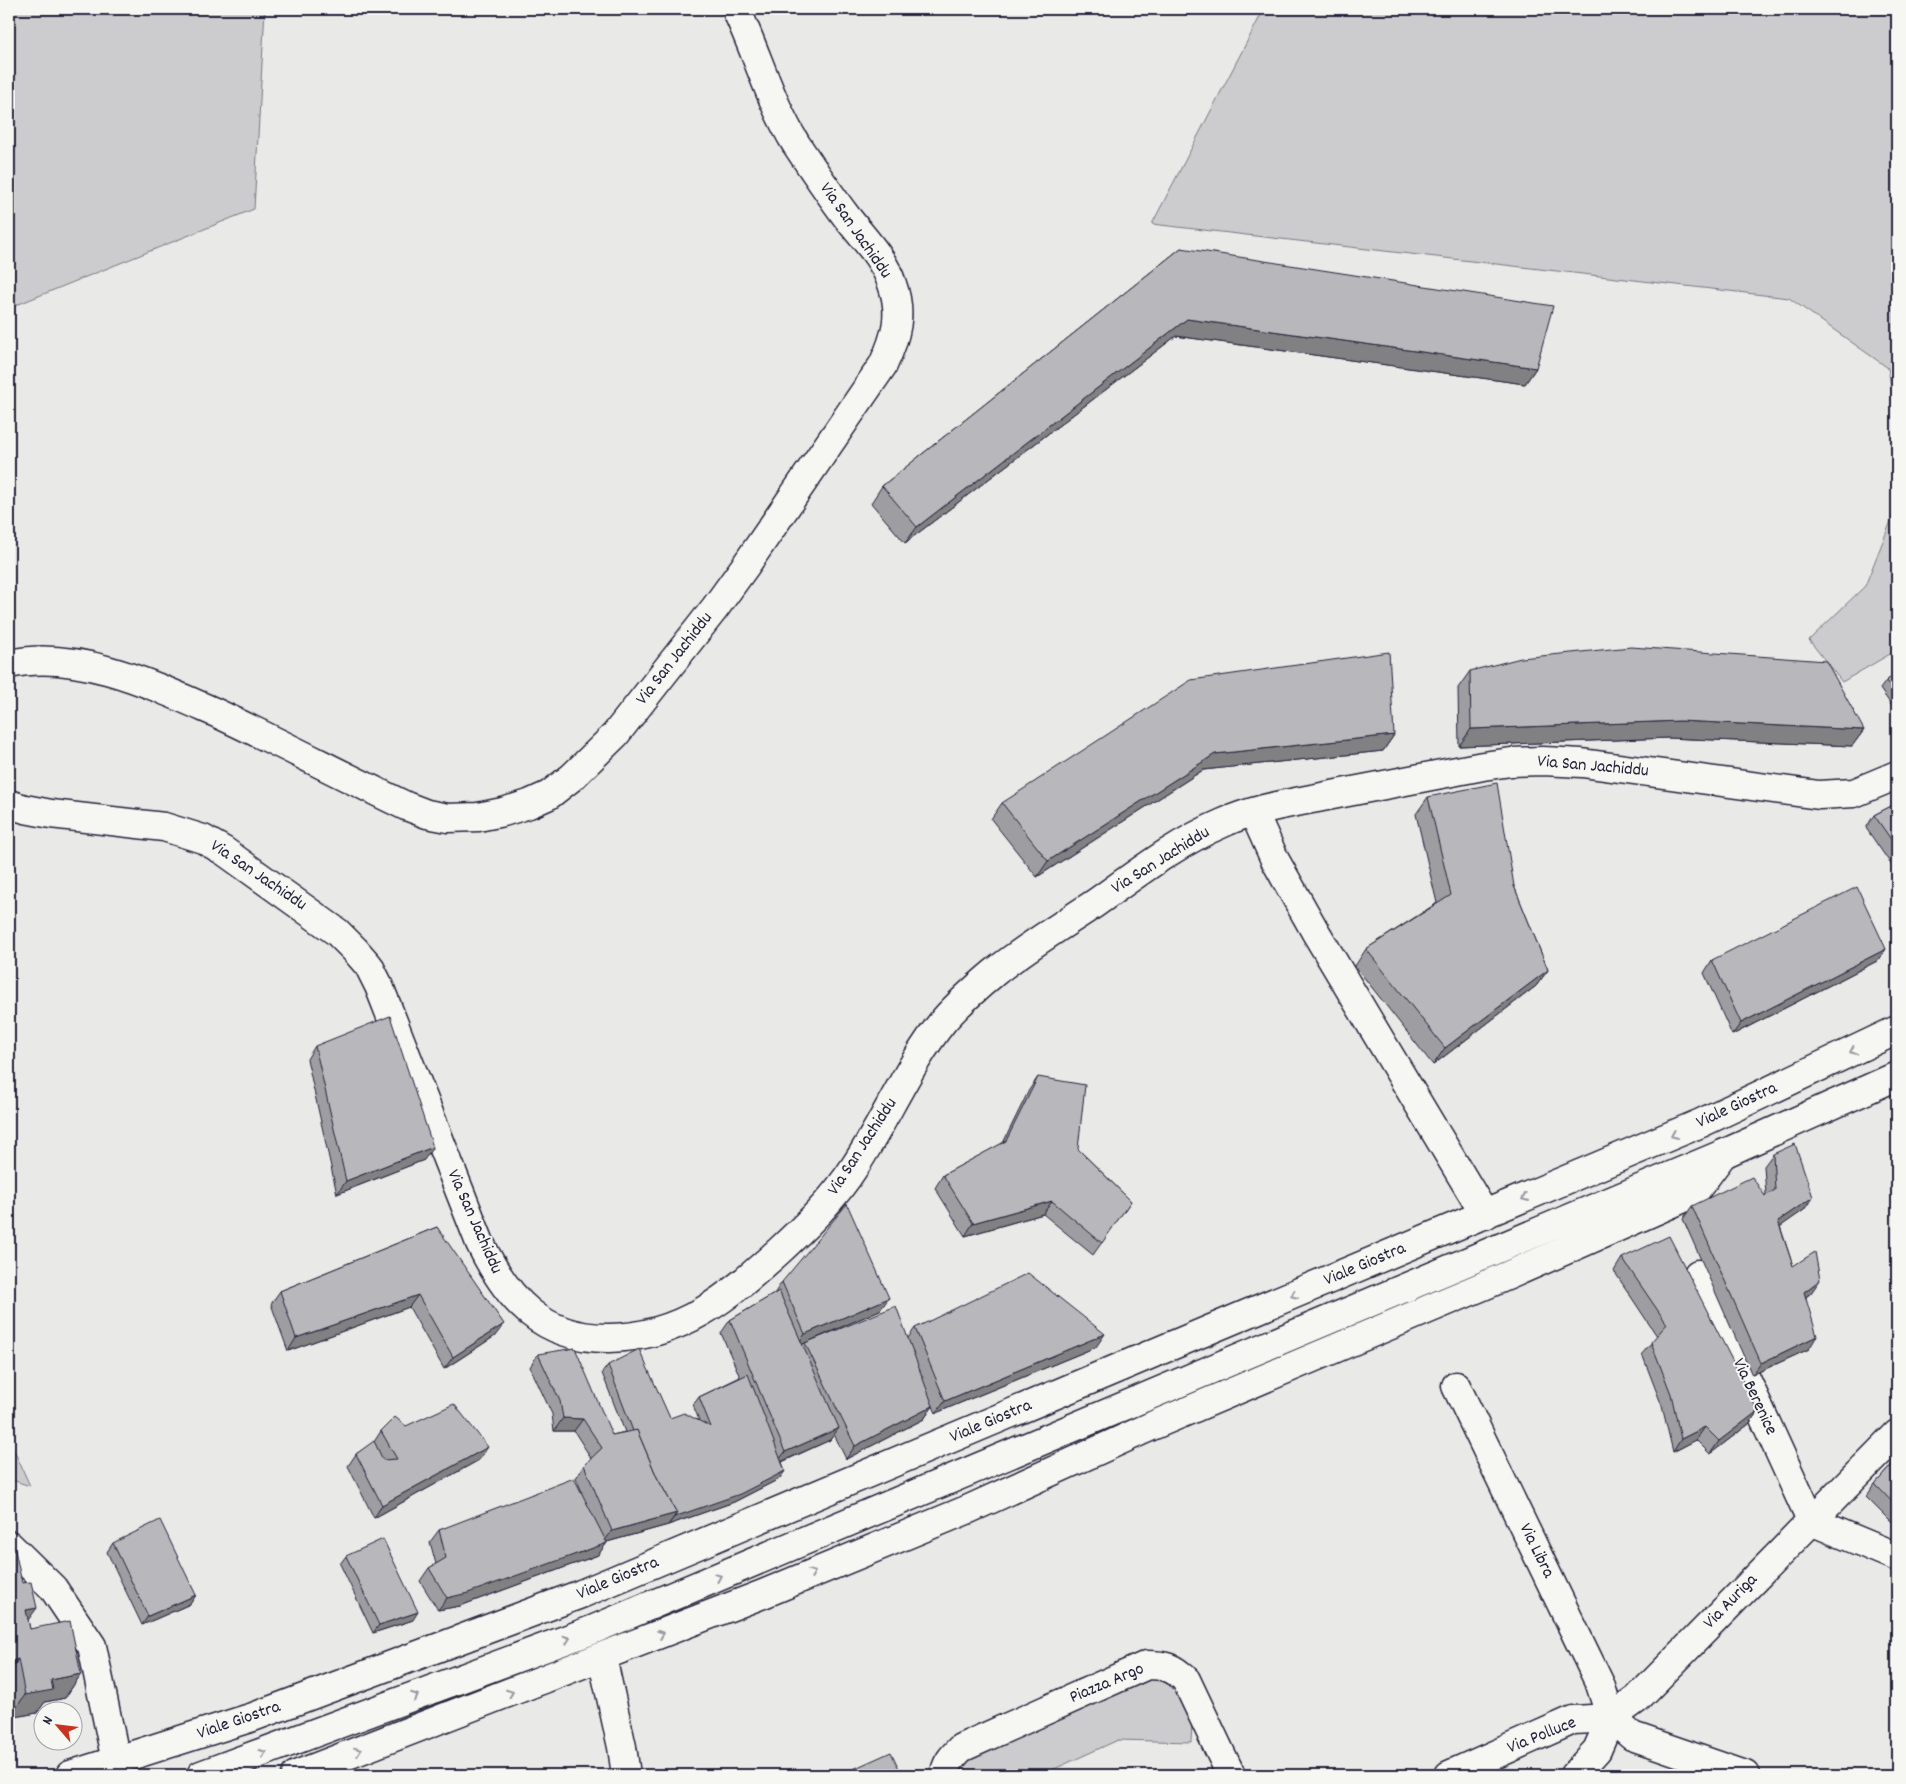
<svg xmlns="http://www.w3.org/2000/svg" width="1906" height="1784" font-family="Dekko,sans-serif">
  <style>
    .green { fill: #ccccce; stroke: #777784 }
    .lines { fill: none; stroke-linecap: round; stroke-linejoin: round }
    .minor-casing { stroke: #22223b; stroke-width: 31 }
    .major-casing { stroke: #22223b; stroke-width: 31 }
    .minor { stroke: #f6f6f2; stroke-width: 28 }
    .major { stroke: #f6f6f2; stroke-width: 28 }
    .wall { fill: #9e9ea2; stroke: #22223b }
    .shaded-wall { fill: #818184; stroke: #22223b }
    .building { fill: #b8b8bc; stroke: #22223b }
    .oneway { stroke: #9797a0 }
    .labels { text-anchor: middle; dominant-baseline: central; stroke-width: 4; stroke-linejoin: round; paint-order: stroke }
    .street-label { font-size: 18px; fill: #22223b; stroke: #f6f6f2 }
  </style>
  <rect width="100%" height="100%" fill="#e9e9e7"/>
  <filter id="ink" filterUnits="userSpaceOnUse"><feTurbulence type="fractalNoise" baseFrequency=".02" numOctaves="2"/><feDisplacementMap in="SourceGraphic" scale="10" xChannelSelector="R" yChannelSelector="G"/><feConvolveMatrix kernelMatrix="1 2 1 2 8 2 1 2 1" color-interpolation-filters="sRGB"/></filter>
  <g filter="url(#ink)">
    <g class="green">
      <path d="M9,9H265L254,209L9,308Z"/>
      <path d="M1264,9H1897V425L1888,368L1789,298L1152,224Z"/>
      <path d="M1897,506V650L1842,682L1809,640L1865,586Z"/>
      <path d="M9,1439L30,1486L9,1479Z"/>
      <path d="M1155,1677L1176,1689L1192,1723L1191,1742L1118,1740L1041,1775H959L964,1760Z"/>
    </g>
    <g class="lines">
      <defs>
        <g id="minor">
          <path d="M9,664C76,649 151,684 212,711C277,741 341,775 406,806L427,814L448,818L478,817L503,812L529,804L549,795L572,777L615,735L715,608L746,565L883,365C896,337 903,314 892,284C884,258 862,237 846,216C828,192 812,168 796,144C770,102 757,53 736,9"/>
          <path d="M9,804L25,809L51,814L164,827L203,839L224,851L337,932L355,950L369,966L379,986L480,1243C507,1299 542,1339 609,1338C682,1337 727,1298 779,1251C807,1225 834,1199 855,1166C886,1119 908,1065 944,1020C959,1003 977,987 995,972C1026,947 1061,926 1094,904C1135,875 1176,843 1223,823C1255,808 1293,803 1327,796C1379,786 1431,776 1483,766L1511,762L1543,761L1582,763L1819,795L1854,793L1897,775"/>
          <path d="M1254,813L1275,860L1315,931L1485,1215"/>
          <path d="M1698,1274L1811,1521L1897,1557"/>
          <path d="M1456,1386L1600,1684L1611,1718"/>
          <path d="M9,1545L53,1588L92,1646L116,1761"/>
          <path d="M602,1657L622,1747L626,1775"/>
          <path d="M1611,1718L1632,1736L1745,1775"/>
          <path d="M296,1775L763,1594L969,1509L1154,1425L1509,1275L1693,1194L1723,1154"/>
          <path d="M945,1775C945,1764 953,1756 961,1748L1147,1665C1165,1665 1173,1667 1186,1680L1231,1775"/>
          <path d="M1449,1775L1573,1720L1611,1718"/>
          <path d="M1574,1775L1597,1750L1611,1718L1637,1699L1897,1434"/>
        </g>
        <g id="major">
          <path d="M70,1775L253,1717L581,1594L1701,1123L1897,1030"/>
          <path d="M201,1775L592,1630L1723,1154L1897,1076"/>
        </g>
      </defs>
      <use href="#minor" class="minor-casing"/>
      <use href="#major" class="major-casing"/>
      <use href="#minor" class="minor"/>
      <use href="#major" class="major"/>
    </g>
    <g class="wall">
      <path d="M1181,248L1536,368L1525,384L1176,336L905,543L871,503L882,486Z"/>
      <path d="M1470,671L1864,730L1852,746L1668,738L1459,746L1458,688Z"/>
      <path d="M1897,673V713L1880,689L1886,681Z"/>
      <path d="M1394,735L1383,751L1203,770L1037,877L991,819L1002,803Z"/>
      <path d="M1428,797L1514,886L1548,970L1536,986L1433,1065L1355,966L1366,949L1437,903L1416,814Z"/>
      <path d="M1897,803V873L1866,828L1874,815Z"/>
      <path d="M1886,949L1877,961L1732,1035L1704,973L1712,960Z"/>
      <path d="M315,1046L424,1160L337,1194L307,1059Z"/>
      <path d="M1038,1077L1078,1149L1131,1201L1093,1255L1043,1214L965,1236L935,1188L943,1175L1003,1143L1029,1090Z"/>
      <path d="M1773,1154L1804,1210L1780,1226L1793,1266L1811,1293L1806,1297L1809,1349L1752,1375L1683,1219L1692,1206L1766,1195L1764,1166Z"/>
      <path d="M437,1227L495,1336L444,1369L409,1307L288,1351L271,1304L280,1291Z"/>
      <path d="M1622,1258L1758,1411L1749,1424L1710,1454L1696,1440L1673,1452L1662,1406L1642,1354L1657,1336L1614,1271Z"/>
      <path d="M782,1282L880,1310L807,1342L908,1338L915,1328L1096,1347L936,1413L932,1404L933,1406L924,1419L846,1459L834,1434L830,1440L782,1462L785,1471L779,1479L734,1502L668,1525L607,1542L598,1555L460,1606L438,1610L420,1581L429,1568L436,1564L430,1542L439,1530L582,1492L576,1478L584,1465L591,1458L574,1431H554L552,1414L530,1367L538,1354L612,1435L625,1432L602,1373L608,1365L670,1418L699,1420L693,1405L699,1397L740,1377L721,1333L730,1320L774,1294Z"/>
      <path d="M406,1426L479,1460L374,1518L348,1466L356,1454L374,1442L381,1431Z"/>
      <path d="M1897,1459V1528L1866,1497L1875,1484Z"/>
      <path d="M113,1543L196,1595L190,1604L142,1625L107,1552Z"/>
      <path d="M9,1552L28,1621L30,1629L81,1674L65,1698L45,1702L37,1713L9,1718Z"/>
      <path d="M346,1556L413,1620L373,1633L340,1564Z"/>
    </g>
    <g class="shaded-wall">
      <path d="M1187,319L1536,368L1525,384L1176,336L905,543L917,527Z"/>
      <path d="M1680,721L1864,730L1852,746L1668,738L1459,746L1471,729Z"/>
      <path d="M1394,735L1383,751L1203,770L1037,877L1048,861L1215,754Z"/>
      <path d="M1886,949L1877,961L1732,1035L1741,1023Z"/>
      <path d="M1548,970L1536,986L1433,1065L1445,1048Z"/>
      <path d="M433,1147L424,1160L337,1194L346,1181Z"/>
      <path d="M1813,1197L1804,1210L1770,1234L1778,1221Z"/>
      <path d="M1052,1201L1043,1214L965,1236L973,1223Z"/>
      <path d="M1820,1280L1811,1293L1795,1304L1804,1292Z"/>
      <path d="M418,1295L409,1307L288,1351L296,1338Z"/>
      <path d="M889,1298L880,1310L796,1347L805,1334Z"/>
      <path d="M504,1324L495,1336L444,1369L453,1357Z"/>
      <path d="M1105,1334L1096,1347L936,1413L945,1401Z"/>
      <path d="M1817,1336L1809,1349L1752,1375L1761,1363Z"/>
      <path d="M933,1406L924,1419L846,1459L855,1446Z"/>
      <path d="M1758,1411L1749,1424L1710,1454L1719,1441Z"/>
      <path d="M563,1418L583,1419L574,1431H554Z"/>
      <path d="M1705,1427L1696,1440L1673,1452L1681,1439Z"/>
      <path d="M839,1428L830,1440L776,1464L785,1452Z"/>
      <path d="M488,1447L479,1460L374,1518L382,1505Z"/>
      <path d="M785,1471L779,1479L734,1502L668,1525L674,1517Z"/>
      <path d="M677,1513L668,1525L603,1543L612,1531Z"/>
      <path d="M607,1543L598,1555L460,1606L438,1610L447,1598Z"/>
      <path d="M196,1595L190,1604L142,1625L148,1616Z"/>
      <path d="M37,1608L20,1631L26,1610Z"/>
      <path d="M418,1612L413,1620L373,1633L379,1625Z"/>
      <path d="M18,1659L9,1673V1662Z"/>
      <path d="M81,1674L65,1698L45,1702L37,1713L9,1718L25,1695L51,1680Z"/>
    </g>
    <g class="building">
      <path d="M1181,248L1553,306L1536,368L1187,319L917,527L882,486Z"/>
      <path d="M1631,647L1826,661L1864,730L1680,721L1471,729L1470,671L1521,658Z"/>
      <path d="M1389,652L1394,735L1215,754L1048,861L1002,803L1191,680Z"/>
      <path d="M1897,673V696L1886,681Z"/>
      <path d="M1497,783L1514,886L1548,970L1445,1048L1366,949L1451,895L1428,797Z"/>
      <path d="M1897,803V848L1874,815Z"/>
      <path d="M1857,887L1886,949L1741,1023L1712,960Z"/>
      <path d="M390,1016L433,1147L346,1181L315,1046Z"/>
      <path d="M1038,1077L1085,1085L1078,1149L1131,1201L1102,1243L1052,1201L973,1223L943,1175L1006,1141Z"/>
      <path d="M1795,1144L1813,1197L1778,1221L1793,1266L1815,1252L1820,1280L1804,1292L1817,1336L1761,1363L1692,1206L1752,1177L1765,1196L1775,1190L1773,1154Z"/>
      <path d="M847,1204L889,1298L805,1334L782,1282Z"/>
      <path d="M437,1227L504,1324L453,1357L418,1295L296,1338L280,1291Z"/>
      <path d="M1669,1236L1758,1411L1719,1441L1705,1427L1681,1439L1671,1394L1651,1342L1667,1324L1622,1258Z"/>
      <path d="M1028,1273L1105,1334L945,1401L915,1328Z"/>
      <path d="M779,1291L839,1428L785,1452L730,1320Z"/>
      <path d="M896,1306L933,1406L855,1446L805,1343Z"/>
      <path d="M575,1348L612,1435L637,1430L657,1477L677,1513L612,1531L584,1465L602,1448L583,1419L563,1418L560,1401L538,1354Z"/>
      <path d="M639,1349L670,1418L684,1413L711,1427L699,1397L748,1374L785,1471L740,1494L674,1517L677,1513L657,1477L637,1430L633,1431L608,1365Z"/>
      <path d="M454,1404L488,1447L382,1505L356,1454L374,1441L383,1460L397,1459L381,1431L395,1417L406,1426Z"/>
      <path d="M1897,1459V1507L1875,1484Z"/>
      <path d="M574,1478L607,1543L468,1593L447,1598L429,1568L446,1558L439,1530Z"/>
      <path d="M160,1520L196,1595L148,1616L113,1543Z"/>
      <path d="M383,1539L418,1612L379,1625L346,1556Z"/>
      <path d="M15,1550L22,1583L31,1582L37,1608L26,1610L30,1629L70,1621L81,1674L51,1680L53,1690L25,1695L18,1659L9,1662V1552Z"/>
      <path d="M891,1752L902,1775H840Z"/>
    </g>
    <defs><path id="oneway-chevron" d="M-2-3.5L2.5 0L-2 3.5" fill="none" stroke-width="1.6" stroke-linecap="round" stroke-linejoin="round" transform="scale(1.25)"/></defs>
    <g class="oneway">
      <use href="#oneway-chevron" transform="translate(1853 1051) rotate(155)"/>
      <use href="#oneway-chevron" transform="translate(1674 1135) rotate(157)"/>
      <use href="#oneway-chevron" transform="translate(1525 1198) rotate(157)"/>
      <use href="#oneway-chevron" transform="translate(1294 1295) rotate(157)"/>
      <use href="#oneway-chevron" transform="translate(812 1573) rotate(-22)"/>
      <use href="#oneway-chevron" transform="translate(718 1577) rotate(-23)"/>
      <use href="#oneway-chevron" transform="translate(661 1634) rotate(-21)"/>
      <use href="#oneway-chevron" transform="translate(567 1639) rotate(-20)"/>
      <use href="#oneway-chevron" transform="translate(510 1693) rotate(-21)"/>
      <use href="#oneway-chevron" transform="translate(415 1696) rotate(-20)"/>
      <use href="#oneway-chevron" transform="translate(358 1751) rotate(-21)"/>
      <use href="#oneway-chevron" transform="translate(263 1753) rotate(-20)"/>
    </g>
  </g>
  <g class="labels">
    <g class="street-label">
      <text transform="translate(855 231) rotate(55)">Via San Jachiddu</text>
      <text transform="translate(675 659) rotate(-52)">Via San Jachiddu</text>
      <text transform="translate(1593 767) rotate(5)">Via San Jachiddu</text>
      <text transform="translate(1161 861) rotate(-32)">Via San Jachiddu</text>
      <text transform="translate(258 876) rotate(34)">Via San Jachiddu</text>
      <text transform="translate(1737 1106) rotate(-25)">Viale Giostra</text>
      <text transform="translate(863 1147) rotate(-57)">Via San Jachiddu</text>
      <text transform="translate(474 1222) rotate(66)">Via San Jachiddu</text>
      <text transform="translate(1365 1265) rotate(-23)">Viale Giostra</text>
      <text transform="translate(1754 1397) rotate(65)">Via Berenice</text>
      <text transform="translate(991 1422) rotate(-23)">Viale Giostra</text>
      <text transform="translate(1536 1551) rotate(64)">Via Libra</text>
      <text transform="translate(618 1579) rotate(-23)">Viale Giostra</text>
      <text transform="translate(1731 1602) rotate(-46)">Via Auriga</text>
      <text transform="translate(1107 1684) rotate(-23)">Piazza Argo</text>
      <text transform="translate(239 1721) rotate(-19)">Viale Giostra</text>
      <text transform="translate(1542 1736) rotate(-22)">Via Polluce</text>
    </g>
  </g>
  <rect width="1906" height="1784" fill="none" stroke="#f6f6f2" stroke-width="30"/>
  <rect x="15" y="15" width="1876" height="1754" fill="none" stroke="#22223b" stroke-width="2" filter="url(#ink)"/>
  <g transform="translate(58 1726) rotate(298)"><circle r="24" fill="#f6f6f2" stroke="#a1a1a9"/>
  <path d="M0-4L9 19L0 12L-9 19Z" fill="#c8321e"/>
  <text y="-8" font-size="14" font-weight="bold" text-anchor="middle" fill="#22223b">N</text>
  </g>
</svg>
